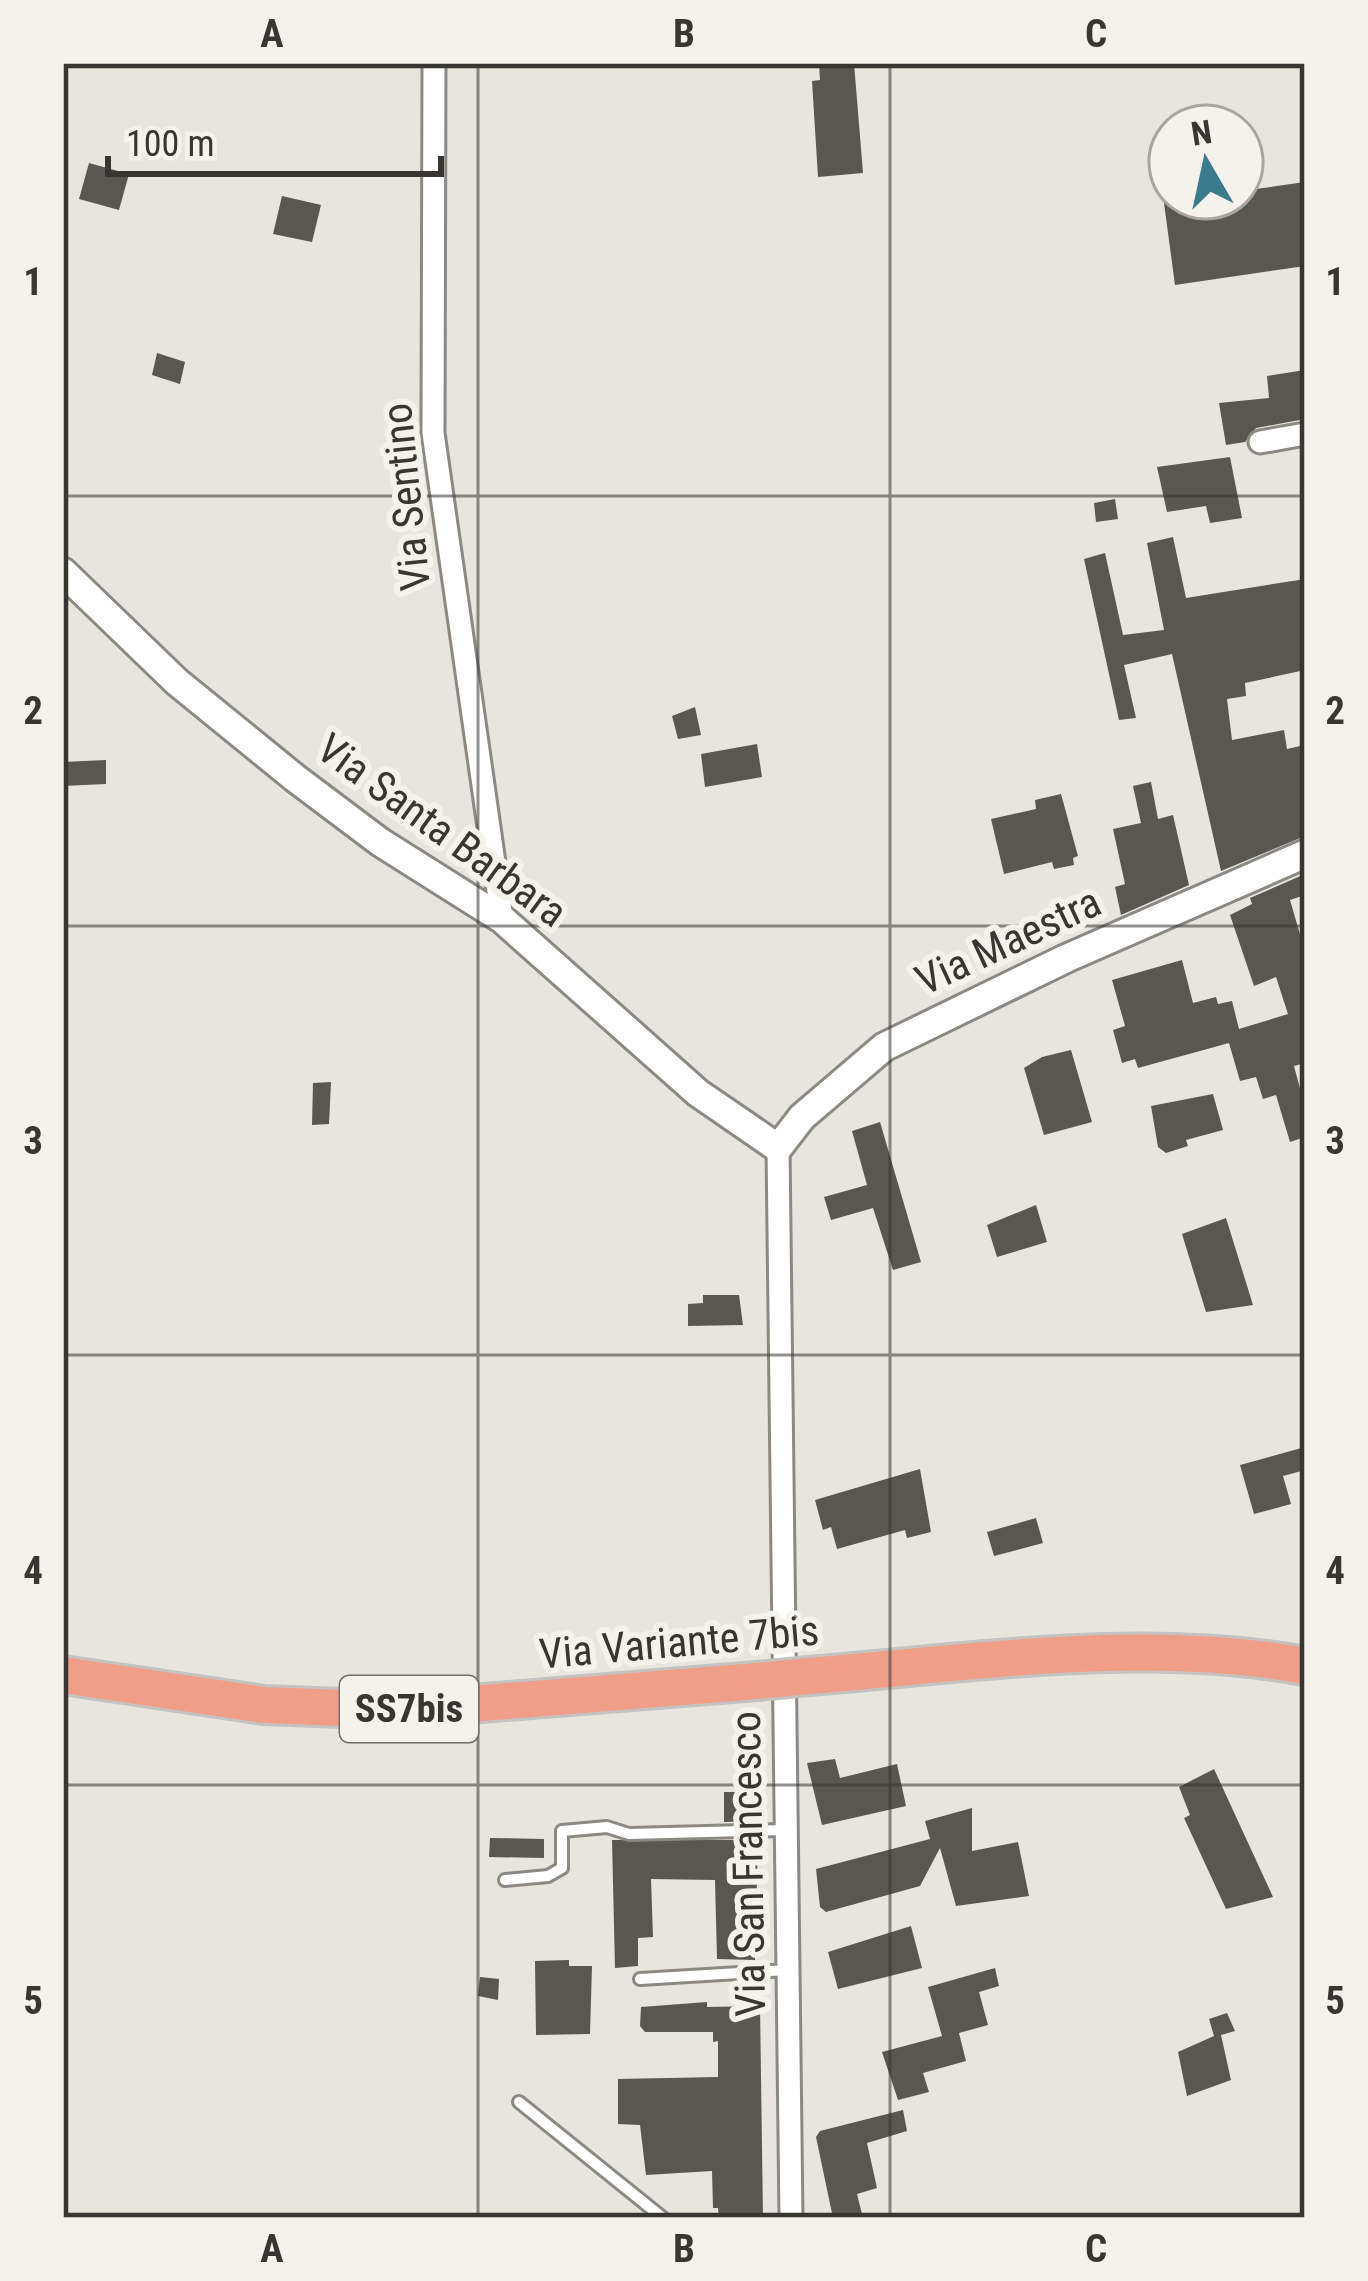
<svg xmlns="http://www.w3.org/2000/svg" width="1368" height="2281" font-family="'Roboto Condensed',sans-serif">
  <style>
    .building { fill: #5a5651 }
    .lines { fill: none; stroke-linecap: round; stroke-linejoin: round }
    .service-casing { stroke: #8c8882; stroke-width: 16 }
    .minor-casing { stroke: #8c8882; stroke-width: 27 }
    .tertiary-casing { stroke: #8c8882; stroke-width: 33 }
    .primary-casing { stroke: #c3c3c2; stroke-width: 42 }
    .service { stroke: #fff; stroke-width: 10 }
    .minor { stroke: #fff; stroke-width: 21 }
    .tertiary { stroke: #fff; stroke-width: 27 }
    .primary { stroke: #f19e88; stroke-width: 36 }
    .primary-bridge-casing { stroke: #c3c3c2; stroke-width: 42; stroke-linecap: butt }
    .primary-bridge { stroke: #f19e88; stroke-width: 36 }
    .grid { fill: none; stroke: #373633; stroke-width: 3; stroke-opacity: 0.55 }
    .labels { text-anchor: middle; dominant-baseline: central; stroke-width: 12; stroke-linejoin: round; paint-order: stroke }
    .shield { fill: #f5f1eb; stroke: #706e6a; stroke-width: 3 }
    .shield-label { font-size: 39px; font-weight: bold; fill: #373633 }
    .street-label { font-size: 42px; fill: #373633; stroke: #f5f1eb }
    .neatline { fill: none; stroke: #373633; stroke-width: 4.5 }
    .grid-label { font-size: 39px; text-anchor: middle; font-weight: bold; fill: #373633 }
  </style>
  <rect width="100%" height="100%" fill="#e8e4de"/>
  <g class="building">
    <path d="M819,63H854L863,173L818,177L812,81L820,80Z"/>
    <path d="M89,163L129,174L119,210L79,199Z"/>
    <path d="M1305,182V266L1175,285L1164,203L1242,198V191Z"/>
    <path d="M282,196L321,205L312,242L273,234Z"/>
    <path d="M157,353L185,362L180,384L152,375Z"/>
    <path d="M1305,370V419L1256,428L1245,442L1226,445L1219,403L1269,398L1267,376Z"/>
    <path d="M1230,457L1242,518L1210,523L1206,506L1167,512L1157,467Z"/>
    <path d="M1115,499L1118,519L1096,522L1094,503Z"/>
    <path d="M1173,537L1186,598L1305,579V670L1245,683L1246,696L1227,699L1232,740L1284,730L1287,749L1305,745V836L1221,871L1172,654L1124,665L1136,718L1119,720L1084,559L1105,553L1123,635L1164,630L1147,543Z"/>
    <path d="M695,707L701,735L678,739L672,716Z"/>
    <path d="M757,744L762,777L705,787L701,754Z"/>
    <path d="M106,760V784L63,786V762Z"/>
    <path d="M1151,782L1158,819L1173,815L1189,885L1121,915L1115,887L1125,884L1113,829L1141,823L1133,786Z"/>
    <path d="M1061,794L1078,856L1073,858L1074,865L1054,869L1052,862L1004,874L991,819L1036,809L1035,800Z"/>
    <path d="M1305,874V895L1290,900L1304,948L1305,1063L1294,1066L1305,1107V1137L1290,1142L1276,1095L1263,1099L1256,1077L1240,1081L1229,1043L1138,1068L1135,1059L1122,1063L1113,1030L1125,1026L1112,980L1182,960L1193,1003L1216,997L1218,1004L1232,1001L1239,1029L1288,1014L1276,977L1254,986L1230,915L1252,904L1250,898Z"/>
    <path d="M1071,1050L1092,1122L1044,1135L1024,1068L1042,1057Z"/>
    <path d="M331,1082L329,1124L312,1125L313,1083Z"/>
    <path d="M1213,1094L1223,1130L1186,1140L1188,1146L1166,1153L1158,1147L1151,1106Z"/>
    <path d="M880,1122L921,1262L893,1270L873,1208L831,1220L824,1197L867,1185L852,1131Z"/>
    <path d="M1036,1205L1047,1242L997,1257L987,1225Z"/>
    <path d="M1226,1218L1253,1305L1206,1312L1182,1234Z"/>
    <path d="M703,1295H739L743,1325L688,1326V1304L703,1303Z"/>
    <path d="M1305,1447V1470L1283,1476L1291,1504L1254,1514L1240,1465Z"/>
    <path d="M920,1469L931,1532L907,1538L905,1530L837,1549L831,1527L823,1530L815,1500Z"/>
    <path d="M1036,1518L1043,1543L994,1556L987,1532Z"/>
    <path d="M835,1759L840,1778L897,1764L906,1806L822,1825L807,1763Z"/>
    <path d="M1214,1769L1273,1897L1226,1909L1184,1818L1190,1815L1179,1787Z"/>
    <path d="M724,1792H760V1821L724,1822Z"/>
    <path d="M972,1808V1851L1018,1842L1029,1896L956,1906L940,1848L920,1886L826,1912L820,1907L816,1869L930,1839L925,1821Z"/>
    <path d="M490,1838L544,1839V1858L489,1857Z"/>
    <path d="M612,1840H758L755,1960L717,1959L715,1880L651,1879L653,1937L638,1938V1966L615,1968Z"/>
    <path d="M911,1926L922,1968L838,1989L828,1952Z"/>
    <path d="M569,1960V1966H592L590,2034L536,2035L535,1961Z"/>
    <path d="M995,1968L999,1986L979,1992L988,2025L959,2033L966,2061L923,2073L929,2092L898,2100L882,2052L942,2036L928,1987Z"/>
    <path d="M480,1977L499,1979L498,2000L478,1996Z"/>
    <path d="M707,2002V2007L760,2006L763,2218H719L718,2208H713L712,2171L646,2175L640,2125L618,2124V2079L718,2077V2041L713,2042V2032H645L640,2026L641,2007Z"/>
    <path d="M1227,2013L1235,2031L1221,2035L1231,2080L1187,2096L1178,2052L1214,2036L1209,2019Z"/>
    <path d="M903,2110L907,2131L867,2143L877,2188L857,2194L863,2218H833L816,2137L820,2131Z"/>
  </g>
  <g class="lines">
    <defs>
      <g id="service">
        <path d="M505,1880L548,1876L562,1868V1831L607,1827L629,1834L786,1830"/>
        <path d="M640,1979L788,1970"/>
        <path d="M519,2102L663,2218"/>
      </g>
      <g id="minor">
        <path d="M434,63L433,433L502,919"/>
        <path d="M1260,442L1305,434"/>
        <path d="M778,1148L791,2218"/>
      </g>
      <path id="tertiary" d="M63,572L177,682L295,778L380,842L502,919L698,1093L778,1148L802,1117L884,1047L1067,958L1305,854"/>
      <g id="primary">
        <path d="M63,1675L264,1705L395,1710L757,1681"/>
        <path d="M820,1675C977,1662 1148,1637 1305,1666"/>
      </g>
    </defs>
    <use href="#service" class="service-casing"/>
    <use href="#minor" class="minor-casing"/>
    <use href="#tertiary" class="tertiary-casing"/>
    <use href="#primary" class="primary-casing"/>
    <use href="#service" class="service"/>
    <use href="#minor" class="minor"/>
    <use href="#tertiary" class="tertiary"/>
    <use href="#primary" class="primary"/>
    <defs>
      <path id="primary-bridge" d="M757,1681L820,1675"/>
    </defs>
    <use href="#primary-bridge" class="primary-bridge-casing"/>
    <use href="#primary-bridge" class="primary-bridge"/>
  </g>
  <path class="grid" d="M478,63V2218M890,63V2218M63,496H1305M63,926H1305M63,1355H1305M63,1785H1305"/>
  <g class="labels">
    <rect class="shield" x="340" y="1676" width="138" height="66" rx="9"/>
    <g class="shield-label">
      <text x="409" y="1709">SS7bis</text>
    </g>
    <g class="street-label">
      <text transform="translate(406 497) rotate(-96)">Via Sentino</text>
      <text transform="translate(442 830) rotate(36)">Via Santa Barbara</text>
      <text transform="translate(1008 941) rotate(-25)">Via Maestra</text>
      <text transform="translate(679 1642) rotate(-5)">Via Variante 7bis</text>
      <text transform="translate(748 1864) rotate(-91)">Via San Francesco</text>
    </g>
  </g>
  <rect width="1368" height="2281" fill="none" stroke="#f5f1eb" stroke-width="132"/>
  <g transform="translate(1206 162) rotate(351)"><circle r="57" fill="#f5f1eb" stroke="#a9a6a1" stroke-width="3"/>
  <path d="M0-9L21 45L0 30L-21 45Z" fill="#3a7a8d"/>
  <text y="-18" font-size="33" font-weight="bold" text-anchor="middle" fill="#373633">N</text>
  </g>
  <path d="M108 156v18h333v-18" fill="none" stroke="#373633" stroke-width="6"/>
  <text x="126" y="156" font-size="36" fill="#373633" stroke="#f5f1eb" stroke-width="9" paint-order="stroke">100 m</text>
  <rect x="66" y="66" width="1236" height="2149" class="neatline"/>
  <g class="grid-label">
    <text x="272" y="47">A</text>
    <text x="684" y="47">B</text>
    <text x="1096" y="47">C</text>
    <text x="33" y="295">1</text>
    <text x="1335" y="295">1</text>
    <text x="33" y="724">2</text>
    <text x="1335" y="724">2</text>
    <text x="33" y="1154">3</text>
    <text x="1335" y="1154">3</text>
    <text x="33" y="1584">4</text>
    <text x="1335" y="1584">4</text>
    <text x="33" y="2014">5</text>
    <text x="1335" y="2014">5</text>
    <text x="272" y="2262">A</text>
    <text x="684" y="2262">B</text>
    <text x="1096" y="2262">C</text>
  </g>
</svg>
